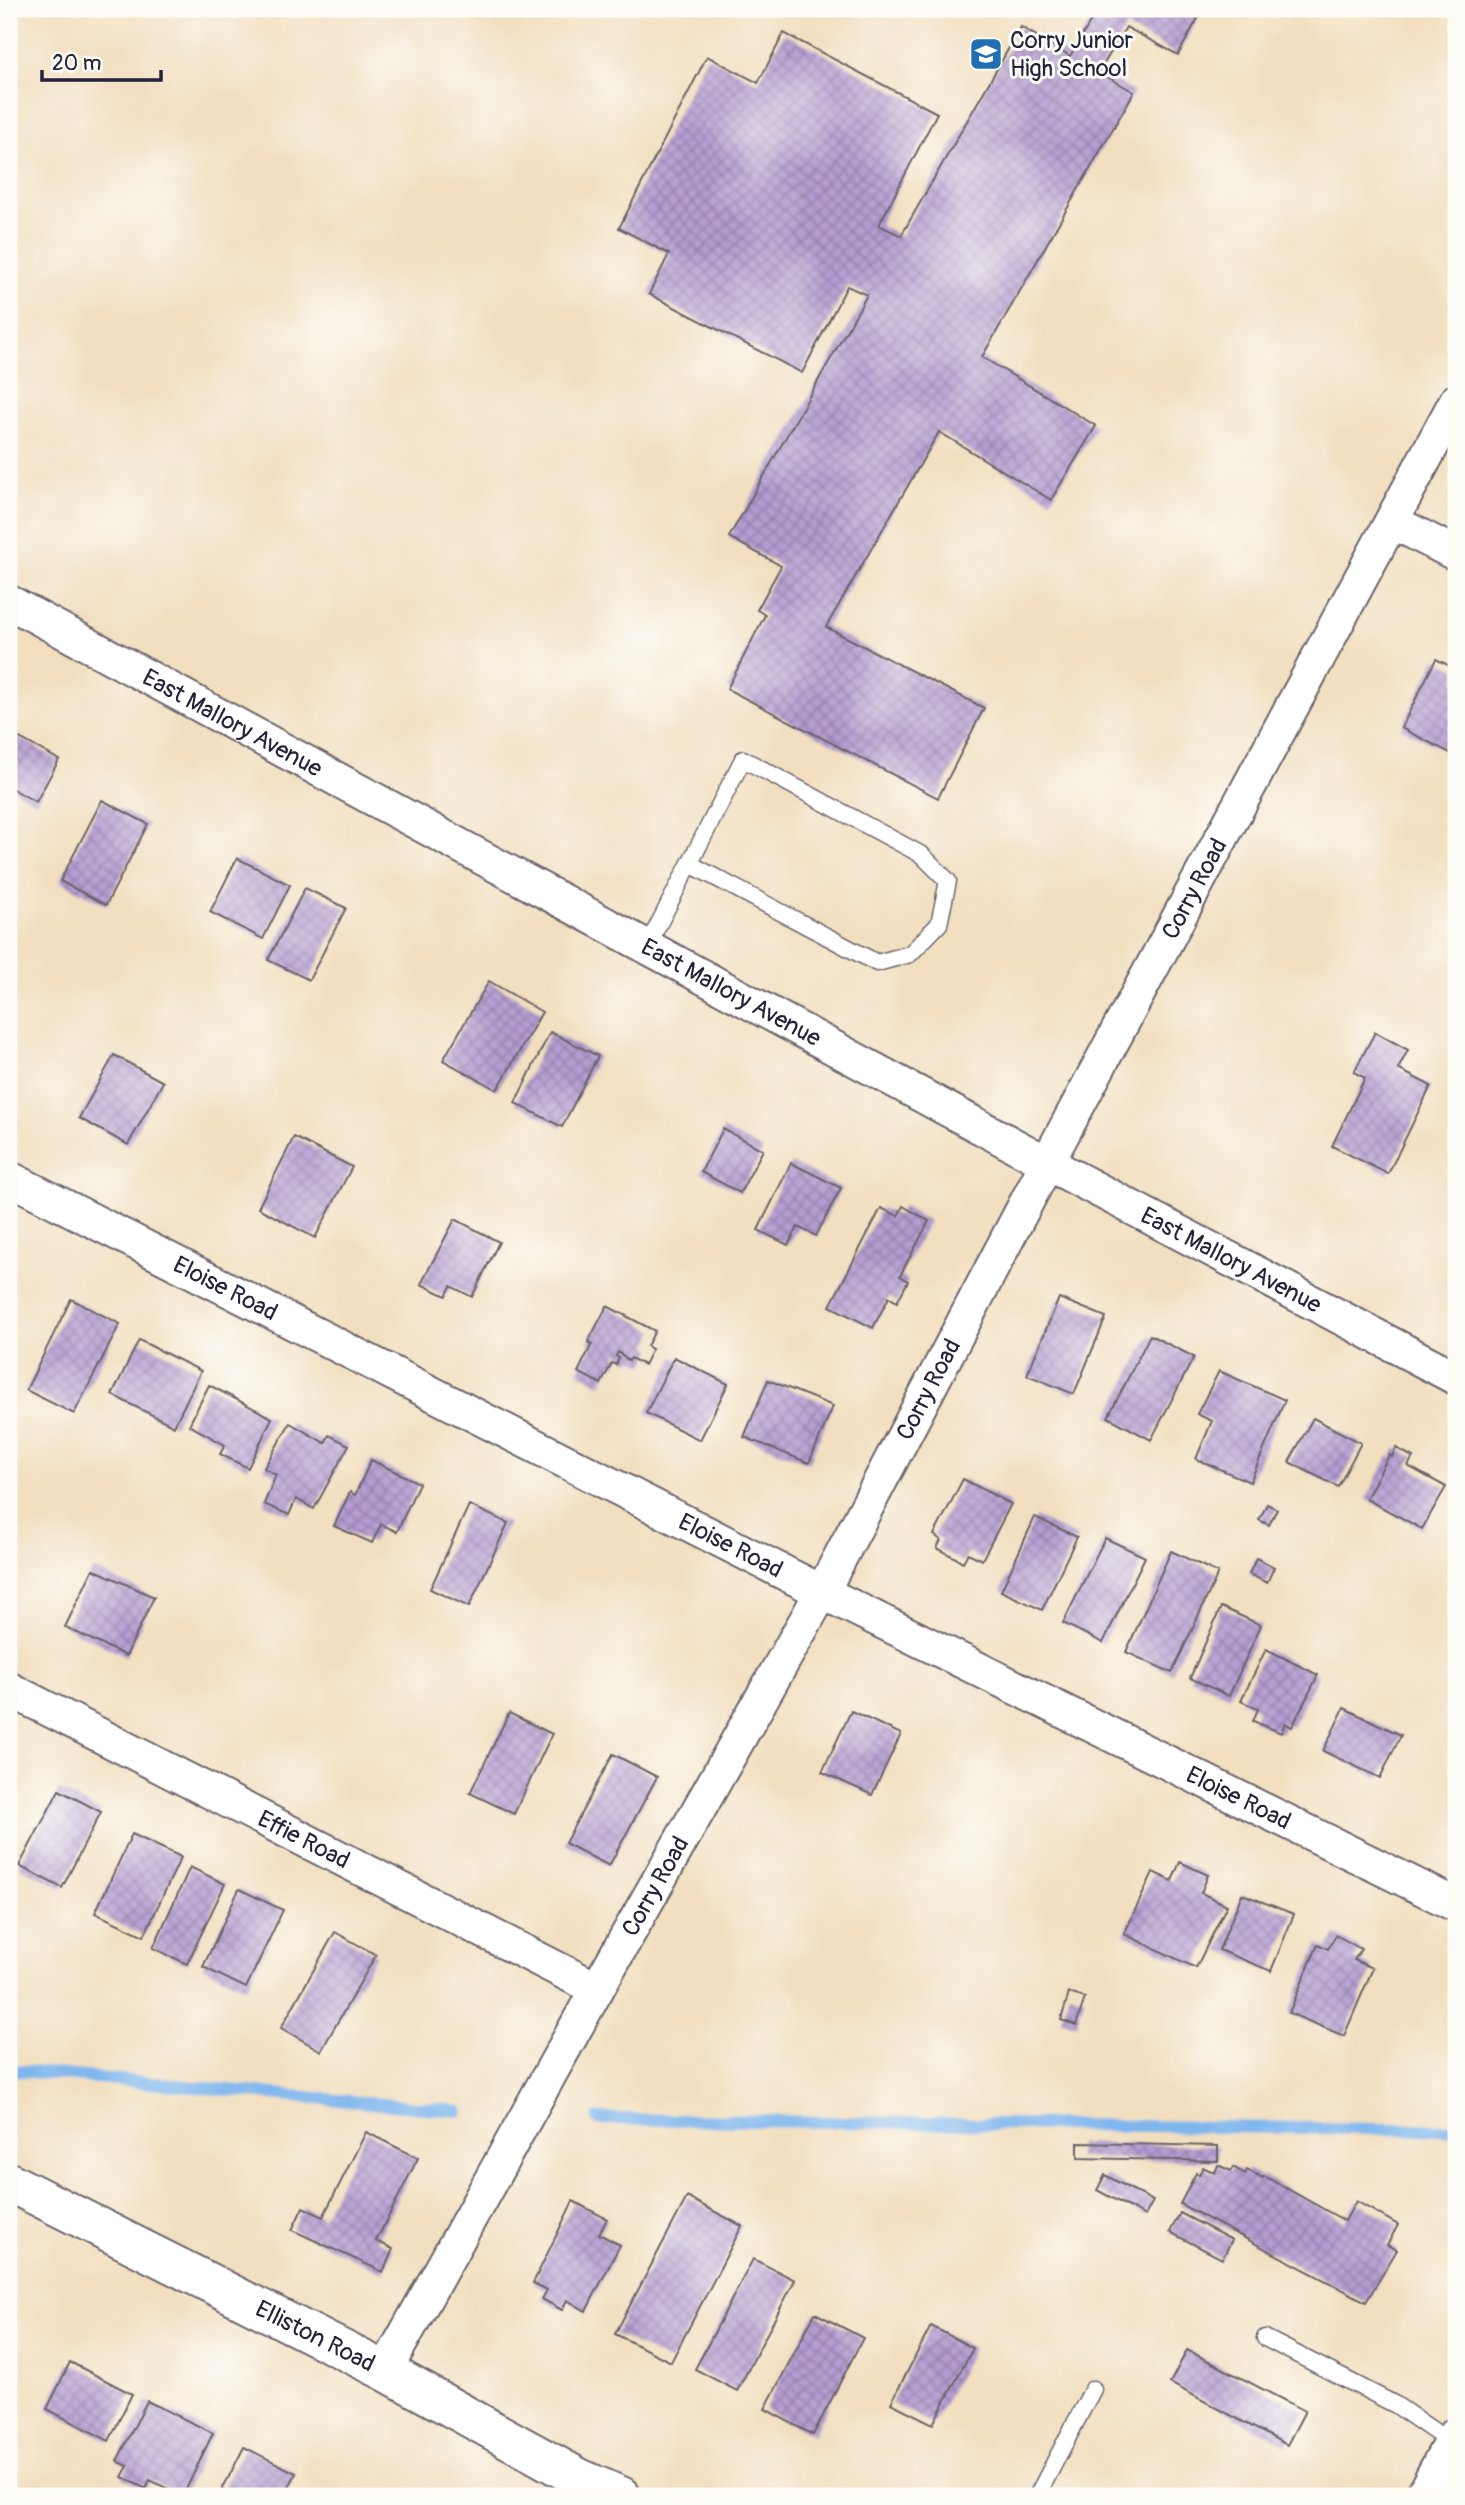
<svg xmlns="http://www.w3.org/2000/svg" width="1465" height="2505" font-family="Pangolin,sans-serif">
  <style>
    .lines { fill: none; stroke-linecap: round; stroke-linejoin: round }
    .stream { stroke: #7fb6ee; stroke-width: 12 }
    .building { fill: url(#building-cross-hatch) }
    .lane-casing { stroke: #6b646a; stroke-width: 19 }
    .street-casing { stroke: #6b646a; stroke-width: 37 }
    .secondary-casing { stroke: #6b646a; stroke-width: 42 }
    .primary-casing { stroke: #6b646a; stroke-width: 42 }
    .lane { stroke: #fff; stroke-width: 16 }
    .street { stroke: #fff; stroke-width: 33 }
    .secondary { stroke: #fff; stroke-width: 38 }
    .primary { stroke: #fff; stroke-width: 38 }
    .labels { text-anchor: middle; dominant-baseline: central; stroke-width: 6; stroke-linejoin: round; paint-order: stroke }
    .poi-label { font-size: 24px; fill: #22223b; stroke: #fdfcf7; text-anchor: start }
    .street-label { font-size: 24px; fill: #22223b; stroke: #fdfcf7 }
  </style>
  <defs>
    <pattern id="building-cross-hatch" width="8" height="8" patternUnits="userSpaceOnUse" patternTransform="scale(1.75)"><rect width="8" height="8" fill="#b59dd2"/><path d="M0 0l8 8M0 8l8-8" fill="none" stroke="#9380ac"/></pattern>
  </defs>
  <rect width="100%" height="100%" fill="#fdfcf7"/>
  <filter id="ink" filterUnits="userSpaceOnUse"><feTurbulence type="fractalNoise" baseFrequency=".0143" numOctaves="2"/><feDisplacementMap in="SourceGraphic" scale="14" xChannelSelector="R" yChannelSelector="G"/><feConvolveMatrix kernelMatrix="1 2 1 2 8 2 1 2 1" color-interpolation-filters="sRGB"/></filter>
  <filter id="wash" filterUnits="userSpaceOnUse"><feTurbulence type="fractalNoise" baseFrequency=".00686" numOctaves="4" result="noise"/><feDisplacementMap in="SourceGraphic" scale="28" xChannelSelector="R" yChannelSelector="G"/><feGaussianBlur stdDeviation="1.57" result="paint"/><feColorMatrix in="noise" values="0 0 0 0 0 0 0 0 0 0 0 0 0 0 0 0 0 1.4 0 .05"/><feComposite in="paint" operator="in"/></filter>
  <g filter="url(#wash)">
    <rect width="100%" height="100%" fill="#f2dfc0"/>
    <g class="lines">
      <g class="stream">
        <path d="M9,2070L458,2111"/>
        <path d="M598,2119L1456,2130"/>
      </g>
    </g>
    <g id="blocks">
      <g class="building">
        <path d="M1093,9H1203L1178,55L1126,27L1099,72L1134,92L982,357L1096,426L1051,500L939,432L826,627L984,708L938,798L727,689L765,615L757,610L781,566L729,537L867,295L847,286L802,373L649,294L669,254L619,228L707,56L758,83L784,33L937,113L879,225L901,236L1021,27L1070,56L1097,11Z"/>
        <path d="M1436,659L1456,669V745L1452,754L1401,728Z"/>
        <path d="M9,732L59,760L36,802L9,787Z"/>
        <path d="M102,800L148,824L106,905L60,881Z"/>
        <path d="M237,858L290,885L263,939L210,912Z"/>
        <path d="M305,888L346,908L309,980L268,960Z"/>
        <path d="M489,981L542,1012L497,1090L443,1060Z"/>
        <path d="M550,1032L598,1056L562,1127L515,1103Z"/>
        <path d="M1375,1032L1408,1050L1398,1069L1431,1086L1388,1174L1332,1146L1365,1078L1354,1072Z"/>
        <path d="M114,1055L163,1082L128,1145L79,1118Z"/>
        <path d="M723,1129L763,1150L740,1193L701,1172Z"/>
        <path d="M294,1137L352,1167L315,1238L258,1208Z"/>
        <path d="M791,1163L841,1188L816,1236L798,1227L788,1245L758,1230Z"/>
        <path d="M903,1206L929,1221L900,1276L908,1281L897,1302L889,1297L873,1328L830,1306L881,1208L898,1216Z"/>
        <path d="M455,1219L499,1242L472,1297L451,1286L446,1296L421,1284Z"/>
        <path d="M1059,1298L1106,1317L1074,1394L1027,1375Z"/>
        <path d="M71,1299L120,1324L74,1414L26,1390Z"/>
        <path d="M607,1306L655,1331L647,1346L652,1349L644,1365L631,1358L629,1361L618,1352L616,1356L619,1358L616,1365L612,1363L601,1384L578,1372L592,1344L588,1342Z"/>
        <path d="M1150,1335L1194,1357L1151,1440L1108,1417Z"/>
        <path d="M139,1340L201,1371L174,1426L112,1395Z"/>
        <path d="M674,1357L728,1384L700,1440L646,1413Z"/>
        <path d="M1219,1371L1285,1400L1250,1482L1196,1459L1212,1421L1197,1414Z"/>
        <path d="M768,1380L833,1406L809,1463L744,1437Z"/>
        <path d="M209,1385L272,1418L248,1468L220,1454L225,1445L189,1425Z"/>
        <path d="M1313,1418L1361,1443L1338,1487L1289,1462Z"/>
        <path d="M290,1423L325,1443L329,1435L349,1445L314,1509L296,1499L289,1515L264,1504L276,1475L264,1468Z"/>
        <path d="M1396,1448L1413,1457L1408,1466L1446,1487L1422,1529L1366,1499L1389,1455L1392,1457Z"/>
        <path d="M371,1460L419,1483L397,1532L381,1524L372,1543L334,1526L350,1492L355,1495Z"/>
        <path d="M963,1479L1011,1504L982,1560L968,1553L963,1562L937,1548L941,1540L934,1535Z"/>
        <path d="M1267,1504L1277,1509L1269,1525L1259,1520Z"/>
        <path d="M469,1505L508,1523L469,1607L430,1589Z"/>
        <path d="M1035,1517L1077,1537L1042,1610L1001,1591Z"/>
        <path d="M1105,1538L1145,1557L1103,1643L1063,1623Z"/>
        <path d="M1171,1551L1218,1573L1172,1673L1126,1652Z"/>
        <path d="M1256,1558L1274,1567L1267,1583L1249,1574Z"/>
        <path d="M93,1569L154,1597L126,1656L65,1627Z"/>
        <path d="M1221,1607L1261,1625L1229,1696L1190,1678Z"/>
        <path d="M1266,1649L1318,1675L1292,1727L1285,1723L1281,1733L1253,1721L1258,1709L1241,1701Z"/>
        <path d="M1344,1708L1401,1735L1380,1778L1323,1751Z"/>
        <path d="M851,1711L901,1734L872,1795L822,1772Z"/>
        <path d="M509,1713L552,1734L514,1814L470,1793Z"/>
        <path d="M613,1754L657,1777L609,1866L565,1843Z"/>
        <path d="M59,1790L101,1812L62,1888L19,1866Z"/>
        <path d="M132,1834L181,1857L144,1936L95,1913Z"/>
        <path d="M1180,1862L1208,1875L1201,1893L1227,1905L1196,1968L1124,1934L1153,1872L1172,1881Z"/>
        <path d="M190,1867L225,1884L187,1964L153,1948Z"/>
        <path d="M239,1889L283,1910L246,1988L203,1967Z"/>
        <path d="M1242,1894L1294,1914L1271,1971L1219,1950Z"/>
        <path d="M335,1932L376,1955L321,2051L281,2028Z"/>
        <path d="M1336,1935L1361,1949L1354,1960L1373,1968L1344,2036L1289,2013L1318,1944L1328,1949Z"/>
        <path d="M1069,1993L1085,1998L1076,2025L1061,2020Z"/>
        <path d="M366,2132L418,2158L376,2241L393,2249L383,2272L292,2230L303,2207L323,2217Z"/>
        <path d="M1078,2143L1218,2146V2161L1078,2158Z"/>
        <path d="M1218,2165L1231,2171L1233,2167L1245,2174L1247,2170L1263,2178L1264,2176L1345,2221L1356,2201L1398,2225L1387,2245L1397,2250L1366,2302L1180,2204L1196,2173L1199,2175L1203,2167L1215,2173Z"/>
        <path d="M1105,2175L1153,2201L1145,2216L1097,2190Z"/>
        <path d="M687,2197L742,2226L671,2362L615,2334Z"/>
        <path d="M573,2201L607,2219L599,2234L620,2245L586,2311L567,2300L562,2310L542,2299L547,2290L533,2283Z"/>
        <path d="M1180,2213L1232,2240L1222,2259L1170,2232Z"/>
        <path d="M753,2259L795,2280L737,2391L695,2369Z"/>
        <path d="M815,2313L863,2338L813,2435L765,2409Z"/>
        <path d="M931,2326L973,2348L933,2424L891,2403Z"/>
        <path d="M1187,2350L1305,2411L1287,2445L1170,2383Z"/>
        <path d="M70,2362L132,2394L109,2441L47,2409Z"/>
        <path d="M147,2401L213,2433L183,2496L150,2480L146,2489L122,2477L128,2466L117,2461Z"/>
        <path d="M244,2447L296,2473L285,2496H234L222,2490Z"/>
      </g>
    </g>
  </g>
  <g filter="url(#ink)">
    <use href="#blocks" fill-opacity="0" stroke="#6b646a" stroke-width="2"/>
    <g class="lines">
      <defs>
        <g id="lane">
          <path d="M647,947L743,759L922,855L948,881L939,924L910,954L877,963L690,864"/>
          <path d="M1265,2338L1396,2405L1454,2445"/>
          <path d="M1037,2496L1093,2389"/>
        </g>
        <g id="street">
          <path d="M1393,522L1456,554"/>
          <path id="s1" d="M9,602L1047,1163L1456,1378"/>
          <path id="s2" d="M9,1178L822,1592L1456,1905"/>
          <path id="s3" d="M9,1689L597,1989"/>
          <path id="s4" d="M385,2371L597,1989L822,1592L1047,1163L1456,401"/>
        </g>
        <g id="secondary">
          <path id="s5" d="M9,2182L385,2371L579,2478L621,2496"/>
        </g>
        <path id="primary" d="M1425,2496L1456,2437"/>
      </defs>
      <use href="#lane" class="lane-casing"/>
      <use href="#street" class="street-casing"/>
      <use href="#secondary" class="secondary-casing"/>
      <use href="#primary" class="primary-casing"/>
      <use href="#lane" class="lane"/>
      <use href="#street" class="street"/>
      <use href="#secondary" class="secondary"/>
      <use href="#primary" class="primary"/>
    </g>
  </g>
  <defs>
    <symbol id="school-square" viewBox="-11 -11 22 22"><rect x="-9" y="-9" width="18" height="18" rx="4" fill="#1f6fb2" stroke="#fdfcf7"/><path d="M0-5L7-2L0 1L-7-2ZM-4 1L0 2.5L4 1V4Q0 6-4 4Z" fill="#fff"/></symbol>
  </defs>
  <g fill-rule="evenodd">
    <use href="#school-square" x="967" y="35" width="38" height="38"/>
  </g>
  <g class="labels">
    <g class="poi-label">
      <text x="1010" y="40">Corry Junior<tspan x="1010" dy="28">High School</tspan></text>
    </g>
    <g class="street-label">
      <text stroke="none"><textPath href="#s1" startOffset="254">East Mallory Avenue</textPath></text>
      <text stroke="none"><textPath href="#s4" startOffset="1689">Corry Road</textPath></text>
      <text stroke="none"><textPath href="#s1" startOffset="821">East Mallory Avenue</textPath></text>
      <text stroke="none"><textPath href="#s1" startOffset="1388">East Mallory Avenue</textPath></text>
      <text stroke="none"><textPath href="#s2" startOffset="243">Eloise Road</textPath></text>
      <text stroke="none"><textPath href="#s4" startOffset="1122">Corry Road</textPath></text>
      <text stroke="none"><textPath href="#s2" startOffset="810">Eloise Road</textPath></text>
      <text stroke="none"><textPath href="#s2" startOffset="1377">Eloise Road</textPath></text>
      <text stroke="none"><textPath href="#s3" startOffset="331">Effie Road</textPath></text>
      <text stroke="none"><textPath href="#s4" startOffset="555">Corry Road</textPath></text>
      <text stroke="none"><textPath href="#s5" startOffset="343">Elliston Road</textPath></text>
    </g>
  </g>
  <rect width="1465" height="2505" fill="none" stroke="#fdfcf7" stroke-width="35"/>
  <path d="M42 70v10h119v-10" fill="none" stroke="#22223b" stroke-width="3.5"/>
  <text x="52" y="70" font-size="21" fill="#22223b" stroke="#fdfcf7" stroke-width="5" paint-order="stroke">20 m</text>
</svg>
